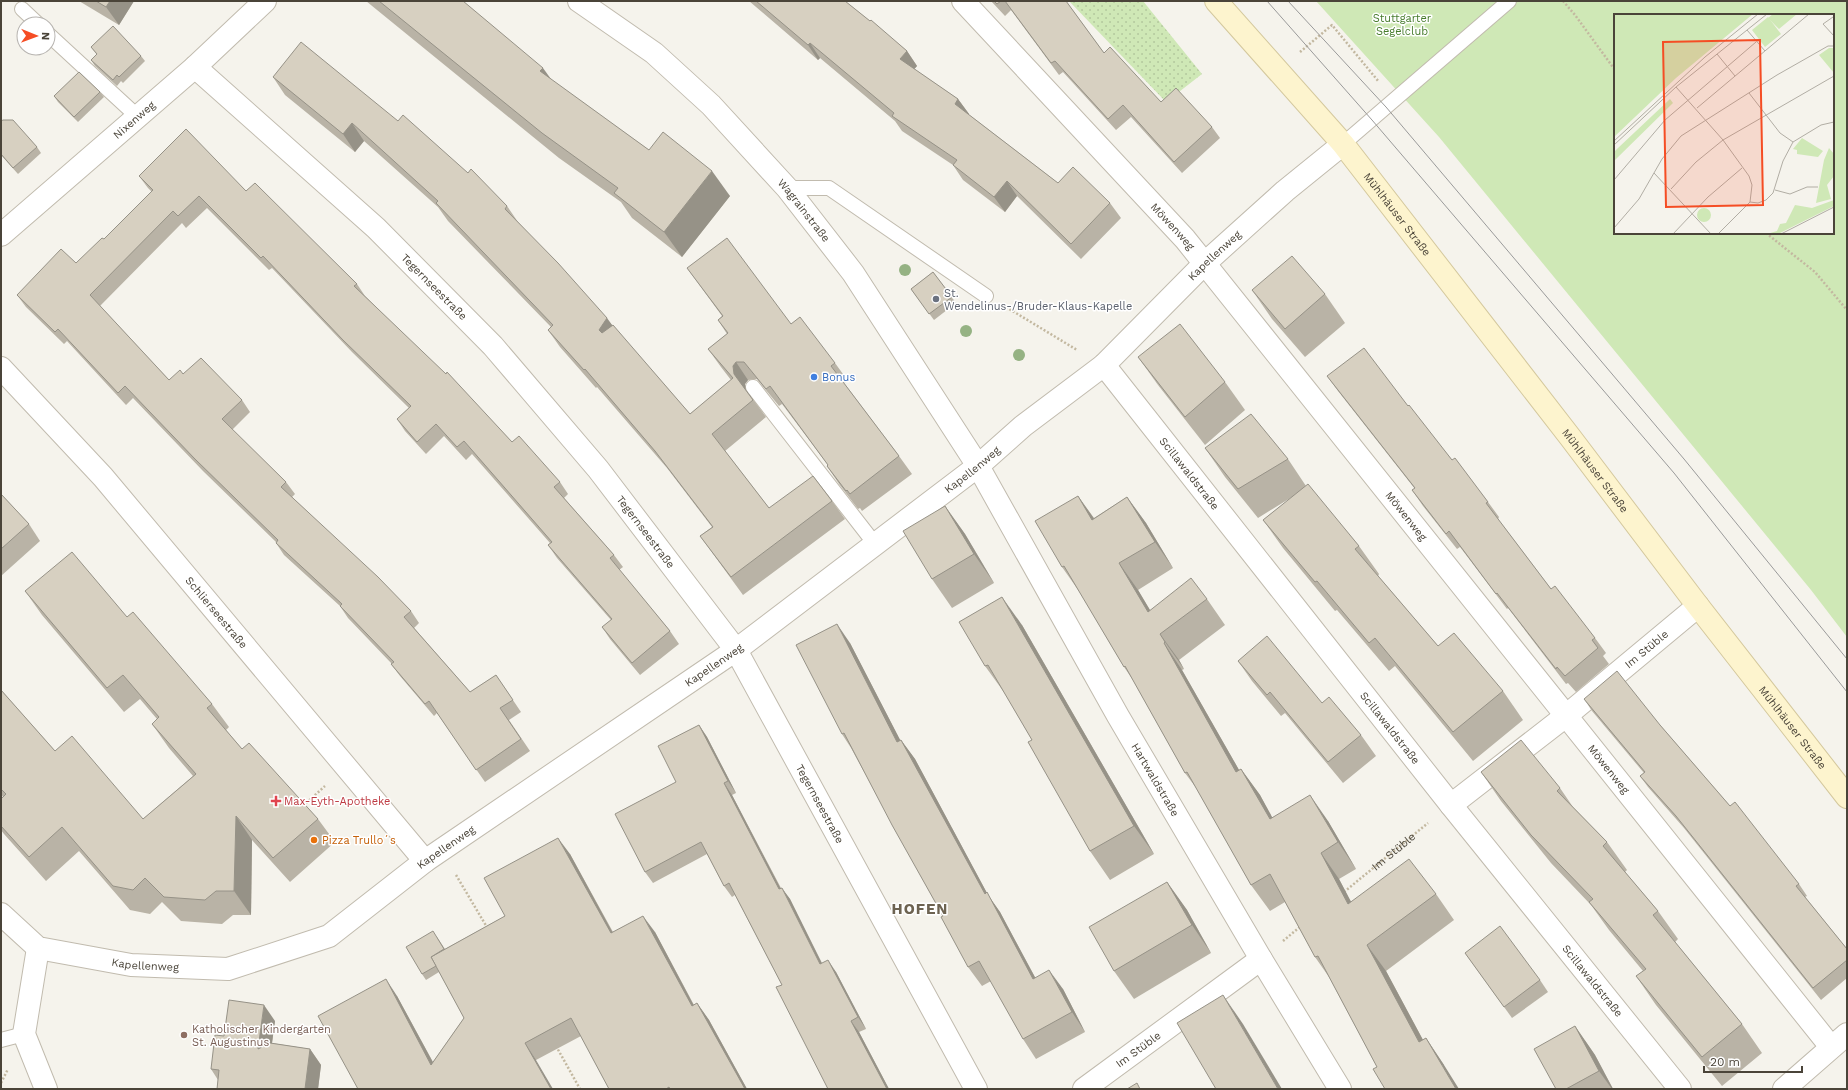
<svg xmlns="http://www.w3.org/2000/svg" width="1848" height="1090" font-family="'Work Sans',sans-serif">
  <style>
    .grass { fill: url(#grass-dots) }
    .park { fill: #cfe8b6; fill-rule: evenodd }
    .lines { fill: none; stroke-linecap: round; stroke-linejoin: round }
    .service-casing { stroke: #c1bbae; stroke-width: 16 }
    .minor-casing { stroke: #c1bbae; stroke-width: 24 }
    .secondary-casing { stroke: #d4c89d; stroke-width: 24 }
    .path { stroke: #c3b8a0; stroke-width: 2.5; stroke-dasharray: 2 2; stroke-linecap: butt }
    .service { stroke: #fff; stroke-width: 14 }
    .minor { stroke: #fff; stroke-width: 22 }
    .secondary { stroke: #fdf4ce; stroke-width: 22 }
    .tram { stroke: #9a9a9a; stroke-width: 1 }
    .tree { fill: #95b283 }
    .wall { fill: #b9b3a6 }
    .shaded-wall { fill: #969287 }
    .building { fill: #d7d0c1; stroke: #969287 }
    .worship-dot { fill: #6b7280; stroke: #fff; stroke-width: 1.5 }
    .shop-dot { fill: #3f7fe0; stroke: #fff; stroke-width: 1.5 }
    .health-dot { fill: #e0444e; stroke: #fff; stroke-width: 1.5 }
    .food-dot { fill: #e8710a; stroke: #fff; stroke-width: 1.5 }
    .education-dot { fill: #8d6e63; stroke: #fff; stroke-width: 1.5 }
    .labels { text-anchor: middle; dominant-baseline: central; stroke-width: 3; stroke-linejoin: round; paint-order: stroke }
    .park-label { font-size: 11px; fill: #477c2d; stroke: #fff }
    .street-label { font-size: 11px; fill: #4a4439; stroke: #fff }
    .worship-label { font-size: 11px; fill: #5b616d; stroke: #fff; text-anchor: start }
    .shop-label { font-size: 11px; fill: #366cbe; stroke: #fff; text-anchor: start }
    .health-label { font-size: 11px; fill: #be3a42; stroke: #fff; text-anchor: start }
    .food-label { font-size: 11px; fill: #c56008; stroke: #fff; text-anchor: start }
    .education-label { font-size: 11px; fill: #785e54; stroke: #fff; text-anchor: start }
    .district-label { font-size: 15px; font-weight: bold; letter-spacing: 1px; fill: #6d6351; stroke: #fff }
    .inset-road { fill: none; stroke: #b1ada4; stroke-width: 1 }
    .view { fill: #f54d24; fill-opacity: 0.15; stroke: #f54d24; stroke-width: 2 }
    .inset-edge { fill: none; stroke: #4a4439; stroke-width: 2 }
  </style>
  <defs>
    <pattern id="grass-dots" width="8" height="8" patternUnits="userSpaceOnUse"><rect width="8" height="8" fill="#cfe8b6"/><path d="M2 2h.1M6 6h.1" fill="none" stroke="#b3c89d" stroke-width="1.8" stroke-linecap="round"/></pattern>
  </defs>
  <rect width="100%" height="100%" fill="#f5f3ec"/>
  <path class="grass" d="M1069,1H1143L1202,74L1166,102Z"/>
  <path class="park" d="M1316,1H1847V637L1811,590L1439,137ZM1615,15H1833V233H1615Z"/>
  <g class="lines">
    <defs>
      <g id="service">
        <path d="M22,9L38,24"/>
        <path d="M48,34L138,117"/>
        <path d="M1343,144L1509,1"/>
        <path d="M787,188H829L986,296"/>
        <path d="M753,387L875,544"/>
        <path d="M1,1040L24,1034"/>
      </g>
      <g id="minor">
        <path id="s2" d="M579,1L654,53L711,105L787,188L853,273L978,466L1118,716L1261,959L1340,1089"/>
        <path id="s3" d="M963,1L1185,239L1831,1047"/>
        <path id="s4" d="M195,67L376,228L493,346L598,469L736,650L976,1089"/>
        <path id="s5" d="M1,235L195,67L265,1"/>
        <path id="s6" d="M1104,365L1451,805L1680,1089"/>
        <path id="s7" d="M1,368L103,477L425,861"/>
        <path id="s8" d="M1451,805L1567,715L1698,606"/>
        <path id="s9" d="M1,914L38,948L131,965L228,969L329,936L425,861L736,650L978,466L1023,426L1104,365L1204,264L1285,191L1343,144"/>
        <path d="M38,948L24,1034L46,1089"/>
        <path id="s10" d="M1084,1089L1261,959"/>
        <path d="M1784,1089L1847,1034"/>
      </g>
      <g id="secondary">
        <path id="s11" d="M1216,1L1343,144L1570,437L1698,606L1847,797"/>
      </g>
    </defs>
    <use href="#service" class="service-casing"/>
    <use href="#minor" class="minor-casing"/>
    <use href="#secondary" class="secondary-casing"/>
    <g class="path">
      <path d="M1563,1L1575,15L1615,70"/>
      <path d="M1300,52L1332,25L1379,82"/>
      <path d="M1766,233L1815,272L1847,310"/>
      <path d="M1006,307L1077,350"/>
      <path d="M303,806L325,786"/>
      <path d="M456,875L488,929"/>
      <path id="s1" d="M1344,892L1428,823"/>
      <path d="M1283,941L1301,926"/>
      <path d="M556,1046L580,1089"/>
      <path d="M1,1083L8,1069"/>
    </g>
    <use href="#service" class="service"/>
    <use href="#minor" class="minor"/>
    <use href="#secondary" class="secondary"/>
    <g class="tram">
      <path d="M1267,1L1372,120L1674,473L1847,692"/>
      <path d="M1288,1L1386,107L1684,459L1847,659"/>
    </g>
  </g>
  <g class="tree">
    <circle cx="905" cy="270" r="6"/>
    <circle cx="966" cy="331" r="6"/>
    <circle cx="1019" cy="355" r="6"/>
  </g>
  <g class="wall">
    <path d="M79,1H134L119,25Z"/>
    <path d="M366,1H463L551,80L649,150L730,196L682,257L632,218L621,202L559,158Z"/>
    <path d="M749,1H845L907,51L917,66L914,69L958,99L969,114H968L1058,183L1110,203L1121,218L1081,259L1017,196L1005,212L963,180L953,165L902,131L895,121L820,58L818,60Z"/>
    <path d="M991,1H1066L1104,53L1161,102L1212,127L1220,138L1182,173L1131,117L1116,130L1063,72L1059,75L1011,10L1005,16Z"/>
    <path d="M91,47L141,56L145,61L123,83L121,81L117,86L95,66L91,60L97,55Z"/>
    <path d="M273,77L398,121L468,173L507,206L518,222L612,325L690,414L731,380L721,367L708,349L727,334L718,320L722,316L687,268L791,324L835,363L848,381L844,383L899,456L912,474L862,511L860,508L858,509L839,484L827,466L828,465L782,404L779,406L757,379L748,380L745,384L746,390L766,417L725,451L769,508L832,501L845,519L743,595L700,536L712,527L667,468L597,387L596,388L560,347L548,330L551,327L448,221L438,207L364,141L355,152L285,95Z"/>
    <path d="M100,92L104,97L78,122L58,102L54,96Z"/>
    <path d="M1,121L37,147L41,153L18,174L1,155Z"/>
    <path d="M139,176L246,191L357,284L365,296L512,442L560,482L568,494L564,498L614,555L623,567L619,570L670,631L679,644L640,675L610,639L602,627L611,620L557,558L548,545L550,543L472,454L466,460L444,436L426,454L405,431L397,419L409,408L352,352L272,268L269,270L207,208L186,228L182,223L100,306L169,380L183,374L242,400L250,412L232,430L286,482L295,494L292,497L411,611L419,623L414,628L470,692L496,675L521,712L509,720L530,751L485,782L437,713L434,716L400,676L391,664H392L348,618L340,606L284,555L276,543V542L203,471L133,398L126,405L67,341L64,344L26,307L17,295L76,263L104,239L152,192L148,188Z"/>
    <path d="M933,272L956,303L934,320L911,289Z"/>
    <path d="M1252,290L1325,294L1345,323L1305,357L1272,319Z"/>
    <path d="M1138,357L1225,382L1245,410L1205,445L1158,385Z"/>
    <path d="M1327,376L1408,406L1452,460L1488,502L1499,517L1498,519L1551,589L1595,638L1606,653L1603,656L1609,664L1576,692L1568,683L1566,684L1508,608L1507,609L1460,547L1457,549L1423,506L1412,490L1415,489L1338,391Z"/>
    <path d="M1205,448L1288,459L1306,486L1359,546L1379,574L1378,576L1438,646L1503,691L1523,720L1473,761L1395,666L1389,671L1337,610L1335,611L1283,548L1263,520L1292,497L1258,518L1225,477Z"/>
    <path d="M1,494L29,524L40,541L1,576Z"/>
    <path d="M1078,496L1094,518L1127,497L1146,523L1173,568L1138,590L1150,610L1207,599L1225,625L1179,660L1184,669L1182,670L1239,770L1241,769L1260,795L1272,818L1328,821L1356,869L1339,879L1351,902L1436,894L1454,920L1386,971L1423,1040L1426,1038L1444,1065L1377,1067L1329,977L1315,957L1285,902L1270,911L1251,885L1197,789L1185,773L1133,680L1124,667L1081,594L1062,567Z"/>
    <path d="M945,506L965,534L994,583L952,608L932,579Z"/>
    <path d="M25,591L127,617L212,704L229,727L226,730L242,749L318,819L335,842L290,882L252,840L251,915H233L222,924L181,921L162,902L150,914L130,910L79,851L46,881L4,834L1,830V799L3,797L1,794V690L55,751L143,819L193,776L169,748L152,724L157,719L140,699L124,712L42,615Z"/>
    <path d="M1022,625L1154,854L1110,880L1090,851L1032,740L1006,695L985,666Z"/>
    <path d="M850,643L900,740H901L915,759L988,895L1000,912L1035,977L1063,989L1085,1032L1036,1059L1023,1039L991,981L982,986L968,967L943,916L851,748L842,734Z"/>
    <path d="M1238,661L1322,703L1361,735L1376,756L1343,783L1285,713L1281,716L1252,681Z"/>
    <path d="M1584,699L1660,725L1730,806L1799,884L1807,896L1805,897L1847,949V978L1821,1000L1684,828L1648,787L1640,776L1644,773L1592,711Z"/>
    <path d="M699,725L707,737L736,793L732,795L781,888L790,899L822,963L836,972L866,1029L859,1032L889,1089H828L782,985L735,895L732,897L724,886L707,854L653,883L645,872Z"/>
    <path d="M1481,772L1560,788L1573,807L1607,842L1627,870L1625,872L1658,911L1678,939L1675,942L1742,1024L1762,1053L1722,1086L1656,1005L1636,976L1643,971L1609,930L1591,905L1551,863L1501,801Z"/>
    <path d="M570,854L613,932H655L694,1005L697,1003L709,1020L747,1089H609L581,1036L536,1060L358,1089L397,996L433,1062L464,1018L439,972L426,980L422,974L437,937L445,949L505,916Z"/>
    <path d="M1167,882L1187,910L1211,953L1134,999L1114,971Z"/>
    <path d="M1465,953L1540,980L1548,992L1512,1018Z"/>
    <path d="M275,1021L272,1043L310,1049L321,1065L318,1089H217L218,1080L211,1069L224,1036Z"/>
    <path d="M1575,1026L1595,1055L1613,1089H1556Z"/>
  </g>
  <g class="shaded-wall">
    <path d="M110,1H134L119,25L106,7Z"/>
    <path d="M810,43L820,58L818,60L808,45Z"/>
    <path d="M907,51L917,66L910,74L900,59Z"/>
    <path d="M543,68L561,93L540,71Z"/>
    <path d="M958,99L969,114L965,119L955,104Z"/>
    <path d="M352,123L364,141L355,152L343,134Z"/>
    <path d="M712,171L730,196L682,257L664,232Z"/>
    <path d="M1007,181L1017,196L1005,212L994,197Z"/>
    <path d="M607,318L620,336L611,347L599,330Z"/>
    <path d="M736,362L748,380L745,384L746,392L734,374L733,366Z"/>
    <path d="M1078,496L1097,523L1092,520Z"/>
    <path d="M1127,497L1146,523L1173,568L1155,542Z"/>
    <path d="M945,506L965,534L994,583L974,554Z"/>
    <path d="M1119,563L1138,590L1163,632L1148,612Z"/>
    <path d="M1002,597L1022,625L1154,854L1134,826Z"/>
    <path d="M837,624L850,643L911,761L897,742Z"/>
    <path d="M1160,634L1179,660L1184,669L1165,642Z"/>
    <path d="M1164,643L1182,670L1255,798L1236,772Z"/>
    <path d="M699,725L707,737L736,793L728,781Z"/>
    <path d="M901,740L915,759L988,895L1000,912L1046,998L1033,979L985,894Z"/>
    <path d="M1241,769L1260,795L1288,846L1270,819Z"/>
    <path d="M724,783L732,795L787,901L779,889Z"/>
    <path d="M1310,795L1328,821L1356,869L1338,842Z"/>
    <path d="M236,816L252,840L251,915L234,891Z"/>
    <path d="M558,838L570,854L622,950L611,933Z"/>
    <path d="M1321,853L1339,879L1366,930L1348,904Z"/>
    <path d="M1167,882L1187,910L1211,953L1192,925Z"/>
    <path d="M782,888L790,899L828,976L820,964Z"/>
    <path d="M643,916L655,932L703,1023L692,1006Z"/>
    <path d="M1367,945L1386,971L1438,1068L1419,1042Z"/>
    <path d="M828,960L836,972L866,1029L858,1017Z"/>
    <path d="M1049,970L1063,989L1085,1032L1072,1012Z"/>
    <path d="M386,979L397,996L443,1081L431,1065Z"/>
    <path d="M1223,995L1243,1024L1282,1089H1278Z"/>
    <path d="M697,1003L709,1020L747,1089H745Z"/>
    <path d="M264,1005L275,1021L269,1065L258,1049Z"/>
    <path d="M851,1021L859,1032L889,1089H887Z"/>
    <path d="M1575,1026L1595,1055L1613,1089H1612L1599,1071Z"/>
    <path d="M1426,1038L1444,1065L1459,1089H1456Z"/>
    <path d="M525,1043L536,1060L553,1089H551Z"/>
    <path d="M310,1049L321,1065L318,1089H305Z"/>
  </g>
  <g class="building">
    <path d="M96,1H110L106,7Z"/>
    <path d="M379,1H463L543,68L540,71L649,150L663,132L712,171L664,232L614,193L618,188L542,133Z"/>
    <path d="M756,1H845L870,21L871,20L907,51L900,59L958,99L955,104L1058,183L1073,167L1110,203L1071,244L1007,181L994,197L953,165L957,160L892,116L894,113L810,43L808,45Z"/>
    <path d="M994,1H1001L997,4Z"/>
    <path d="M1005,1H1066L1104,53L1110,47L1161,102L1176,88L1212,127L1174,162L1123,105L1108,119L1055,61L1051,63Z"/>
    <path d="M113,26L141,56L119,77L117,75L113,80L91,60L97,54L91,47Z"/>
    <path d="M301,42L398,121L403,115L468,173L471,169L507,206L505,209L558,263L607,318L599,330L602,333L613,325L690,414L733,378L708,349L728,333L718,320L723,316L687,268L727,238L791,324L800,317L835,363L831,366L899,456L850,494L847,490L846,491L827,466L828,465L770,386L766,389L744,362H736L733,366L734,374L753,400L712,434L769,508L813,476L832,501L731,577L700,536L713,527L655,451L585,369L584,370L548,330L553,325L436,203L438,201L352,123L343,134L273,77Z"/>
    <path d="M79,72L100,92L74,117L54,96Z"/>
    <path d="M3,120H13L37,147L13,168L1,154V121Z"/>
    <path d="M186,129L246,191L255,183L357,284L354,286L446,374L447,372L512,442L519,436L560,482L554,487L614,555L610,558L670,631L632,663L602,627L612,619L548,545L552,542L464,441L457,447L436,424L417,442L397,419L411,406L343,340L263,256L261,258L199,196L178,216L173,211L90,295L169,380L180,370L183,374L201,358L242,400L222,419L286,482L281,487L378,577L411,611L404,617L470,692L496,675L513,700L500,708L521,739L476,770L429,701L425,704L391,664L394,662L340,606L342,604L276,543L278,540L195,459L125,386L118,393L58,329L55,332L17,295L61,249L76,263L102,238L104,239L153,190L139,176Z"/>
    <path d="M1292,256L1325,294L1285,329L1252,290Z"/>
    <path d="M933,272L952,297L929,314L911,289Z"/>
    <path d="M1180,324L1225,382L1185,417L1138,357Z"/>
    <path d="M1364,348L1408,406L1409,405L1452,460L1455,458L1488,502L1486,503L1551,589L1555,586L1595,638L1592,640L1598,648L1565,676L1557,667L1556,669L1497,593L1496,594L1449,531L1446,534L1412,490L1415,488L1327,376Z"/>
    <path d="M1251,414L1288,459L1238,489L1205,448Z"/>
    <path d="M1308,484L1359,546L1355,549L1438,646L1454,633L1503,691L1453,732L1375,638L1369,643L1317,581L1315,582L1263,520Z"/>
    <path d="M1,494L29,524L1,549Z"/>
    <path d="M1078,496L1092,520L1127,497L1155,542L1119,563L1148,612L1191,578L1207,599L1160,634L1165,642L1164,643L1236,772L1241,769L1270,819L1310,795L1338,842L1321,853L1348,904L1409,859L1436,894L1367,945L1419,1042L1426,1038L1456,1089H1385L1373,1069L1377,1067L1318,956L1315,957L1270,874L1251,885L1187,772L1185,773L1125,666L1124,667L1064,566L1062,567L1035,521Z"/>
    <path d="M945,506L974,554L932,579L903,531Z"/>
    <path d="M72,552L127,617L133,612L212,704L207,708L242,749L249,743L318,819L273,858L236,816L234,891H216L205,900L164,897L145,878L133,890L113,886L62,827L29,857L1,826V799L6,794L1,789V690L55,751L72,736L143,819L196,774L152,724L159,717L123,675L107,688L25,591Z"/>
    <path d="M1002,597L1134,826L1090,851L1028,742L1032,740L988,665L985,666L959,622Z"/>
    <path d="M837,624L897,742L901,740L985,894L987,892L1033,979L1049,970L1072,1012L1023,1039L979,961L968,967L941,917L943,916L892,825L844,733L842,734L796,645Z"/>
    <path d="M1267,636L1322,703L1329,697L1361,735L1328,762L1270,692L1267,695L1238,661Z"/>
    <path d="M1617,671L1660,725L1730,806L1735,802L1799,884L1796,886L1847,949V960L1813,988L1676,816L1640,776L1645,772L1584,699Z"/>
    <path d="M699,725L728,781L724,783L779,889L782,888L820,964L828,960L858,1017L851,1021L887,1089H828L776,987L782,985L729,883L724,886L701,842L645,872L615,814L676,782L658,746Z"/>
    <path d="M1521,740L1560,788L1557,791L1607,842L1603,846L1658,911L1653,915L1742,1024L1702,1057L1636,976L1646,969L1589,902L1593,899L1531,835L1481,772Z"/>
    <path d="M558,838L611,933L643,916L692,1006L697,1003L745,1089H670L669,1087L666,1089H609L571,1018L525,1043L551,1089H358L318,1016L386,979L431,1065L464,1018L431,957L505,916L484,878Z"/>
    <path d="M1167,882L1192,925L1114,971L1089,927Z"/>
    <path d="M1500,926L1540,980L1504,1007L1465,953Z"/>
    <path d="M433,931L444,949L431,957L436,966L422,974L406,947Z"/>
    <path d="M1223,995L1278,1089H1216L1177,1023Z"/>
    <path d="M229,1000L264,1005L258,1049L270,1043L310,1049L305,1089H217L219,1070L211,1069L215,1035L224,1036Z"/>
    <path d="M1575,1026L1599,1071L1566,1089H1556L1534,1049Z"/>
    <path d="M1137,1083L1140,1089H1127Z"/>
  </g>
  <circle class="worship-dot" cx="936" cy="299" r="4"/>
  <circle class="shop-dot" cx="814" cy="377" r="4"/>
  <path class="health-dot" d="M274 795h4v4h4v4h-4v4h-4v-4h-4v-4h4z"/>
  <circle class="food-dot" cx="314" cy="840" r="4"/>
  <circle class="education-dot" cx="184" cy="1035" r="4"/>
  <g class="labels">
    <g class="park-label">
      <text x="1402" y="18">Stuttgarter<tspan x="1402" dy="13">Segelclub</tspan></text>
    </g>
    <g class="street-label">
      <text stroke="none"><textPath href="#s5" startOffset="176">Nixenweg</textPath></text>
      <text stroke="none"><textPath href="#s2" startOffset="309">Wagrainstraße</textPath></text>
      <text stroke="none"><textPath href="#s11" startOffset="280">Mühlhäuser Straße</textPath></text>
      <text stroke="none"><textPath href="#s3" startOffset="308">Möwenweg</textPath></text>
      <text stroke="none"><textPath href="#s9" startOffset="1467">Kapellenweg</textPath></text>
      <text stroke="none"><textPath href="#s4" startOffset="325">Tegernseestraße</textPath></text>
      <text stroke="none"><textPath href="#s9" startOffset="1143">Kapellenweg</textPath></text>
      <text stroke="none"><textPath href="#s11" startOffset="604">Mühlhäuser Straße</textPath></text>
      <text stroke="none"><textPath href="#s6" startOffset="138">Scillawaldstraße</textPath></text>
      <text stroke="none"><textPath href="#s3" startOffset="680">Möwenweg</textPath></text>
      <text stroke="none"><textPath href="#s4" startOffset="649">Tegernseestraße</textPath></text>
      <text stroke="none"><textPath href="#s7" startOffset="326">Schlierseestraße</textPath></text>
      <text stroke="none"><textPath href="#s8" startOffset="250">Im Stüble</textPath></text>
      <text stroke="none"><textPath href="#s9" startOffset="819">Kapellenweg</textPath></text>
      <text stroke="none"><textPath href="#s11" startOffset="928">Mühlhäuser Straße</textPath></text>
      <text stroke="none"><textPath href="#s6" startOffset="462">Scillawaldstraße</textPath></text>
      <text stroke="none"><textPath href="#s3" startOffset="1004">Möwenweg</textPath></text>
      <text stroke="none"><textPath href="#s2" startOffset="979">Hartwaldstraße</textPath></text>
      <text stroke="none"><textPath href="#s4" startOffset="973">Tegernseestraße</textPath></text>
      <text stroke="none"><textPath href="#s9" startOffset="495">Kapellenweg</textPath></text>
      <text stroke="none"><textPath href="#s1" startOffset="64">Im Stüble</textPath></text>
      <text stroke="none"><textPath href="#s9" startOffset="159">Kapellenweg</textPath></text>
      <text stroke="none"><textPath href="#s6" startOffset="786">Scillawaldstraße</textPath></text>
      <text stroke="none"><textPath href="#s10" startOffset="67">Im Stüble</textPath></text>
    </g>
    <g class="worship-label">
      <text x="944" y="293">St.<tspan x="944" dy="13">Wendelinus-/Bruder-Klaus-Kapelle</tspan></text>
    </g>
    <g class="shop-label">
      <text x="822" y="377">Bonus</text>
    </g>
    <g class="health-label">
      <text x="284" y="801">Max-Eyth-Apotheke</text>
    </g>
    <g class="food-label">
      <text x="322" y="840">Pizza Trullo´s</text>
    </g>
    <g class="education-label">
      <text x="192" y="1029">Katholischer Kindergarten<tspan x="192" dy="13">St. Augustinus</tspan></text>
    </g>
    <g class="district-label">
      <text x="920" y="909">HOFEN</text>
    </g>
  </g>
  <g transform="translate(1614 14)">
    <rect width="220" height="220" fill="#f5f3ec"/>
    <path d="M159,0H183L165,15L154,4ZM56,85L59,89L0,147V138L4,134ZM188,124L209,137L204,143L183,140V136L179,135ZM215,134L220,140V162L213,171L217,185L202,189L210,146ZM220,186V192L164,220H153L163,217L166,210L172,209L181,191L198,194ZM83 201a7 7 0 1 1 14 0a7 7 0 1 1-14 0Z" fill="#cfe8b6"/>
    <path d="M0,0H139L62,64L0,123ZM154,3L167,20L151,33L138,16ZM215,34H220V59L205,41Z" fill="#cfe8b6"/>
    <path class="inset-road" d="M219,3L209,10L220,22M133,16L151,37M103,40L121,62M62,73L109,126L135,162L138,171L136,188L104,220M135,79L166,119L179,128M83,94L195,0M0,127L91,43L144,0M0,131L62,73L153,0M40,159L97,220M0,166L51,106L142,28M57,175L82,148L109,126L220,62M161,176L176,180L193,173H204M136,188L144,189L152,186L159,179L169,147L179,128L207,111L220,108M0,214L25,185L48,145L67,122L163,61L214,32H220M59,220L94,183L128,154M167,220L220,193"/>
    <path class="view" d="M146,26L149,191L52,193L49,28Z"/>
    <rect width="220" height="220" class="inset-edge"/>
  </g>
  <rect width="1848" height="1090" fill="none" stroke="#4a4439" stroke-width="4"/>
  <g transform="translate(36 36) rotate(91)"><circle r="19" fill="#ffffff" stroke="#b7b4b0"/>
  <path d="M0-3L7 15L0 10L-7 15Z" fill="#f54d24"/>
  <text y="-6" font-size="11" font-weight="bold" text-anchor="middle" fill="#4a4439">N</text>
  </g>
  <path d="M1704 1066v6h98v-6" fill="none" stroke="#4a4439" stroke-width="2"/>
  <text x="1710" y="1066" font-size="12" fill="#4a4439" stroke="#ffffff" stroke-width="3" paint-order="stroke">20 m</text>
</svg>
